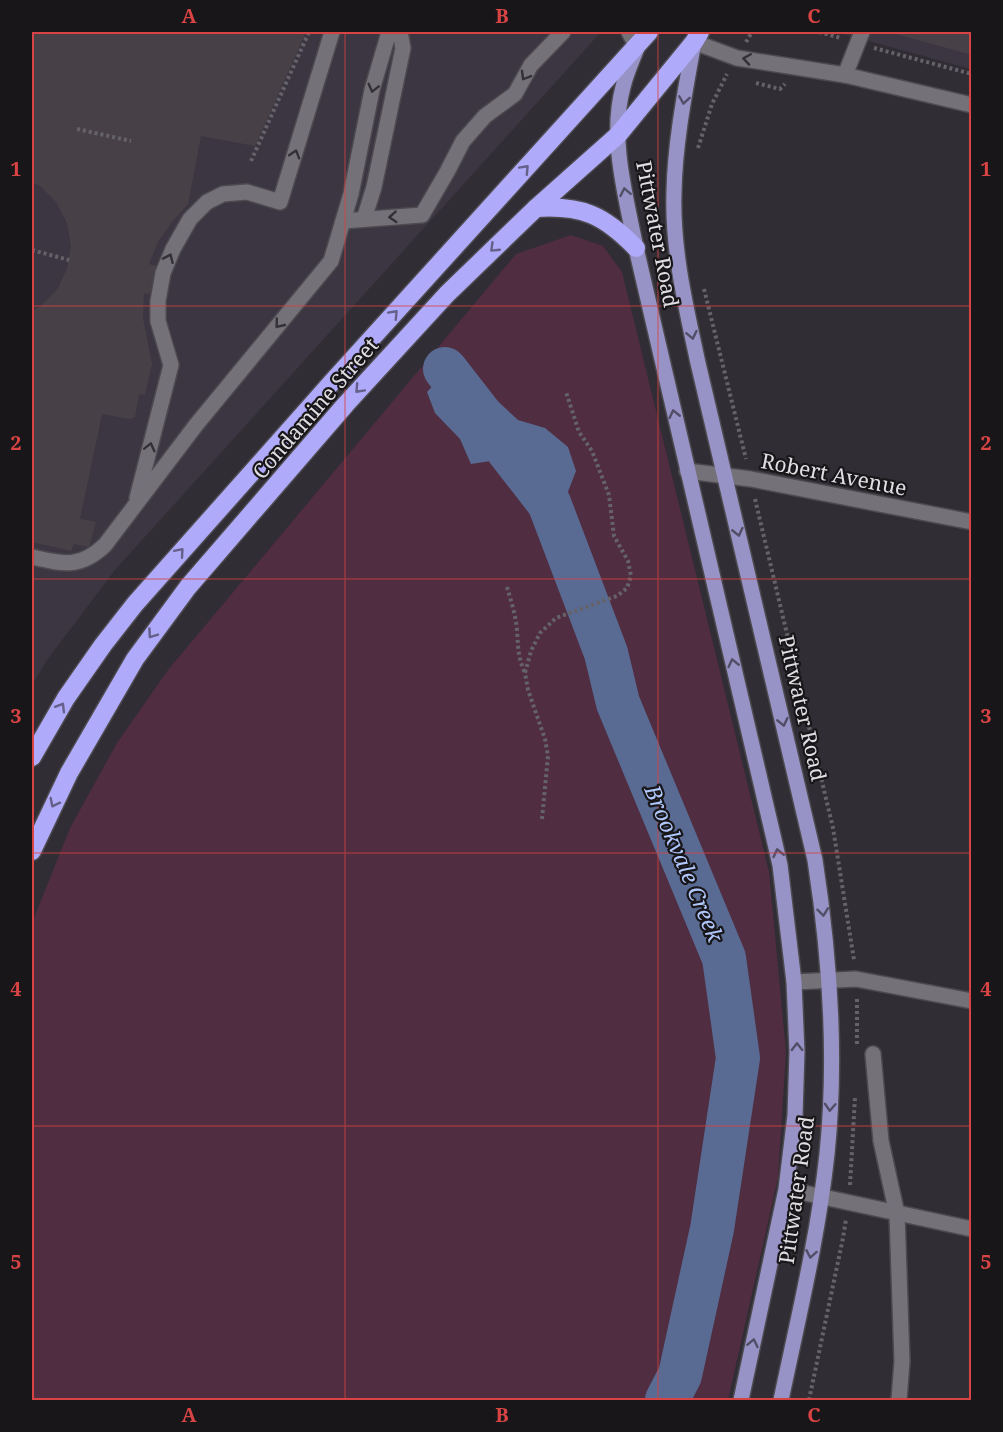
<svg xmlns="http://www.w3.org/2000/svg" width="1003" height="1432" font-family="'Noto Serif',serif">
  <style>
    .built { fill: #3b3642 }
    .green { fill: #502d40 }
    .water { fill: #596b93 }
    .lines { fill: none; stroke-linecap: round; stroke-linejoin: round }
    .river { stroke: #596b93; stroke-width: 44 }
    .building { fill: #474147 }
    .minor-casing { stroke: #4c4a4f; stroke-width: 18 }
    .major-casing { stroke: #4c4a4f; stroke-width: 18 }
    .highway-casing { stroke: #4c4a4f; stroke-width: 21 }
    .path { stroke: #656369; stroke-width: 4; stroke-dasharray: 3 3; stroke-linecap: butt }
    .minor { stroke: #757179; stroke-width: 15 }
    .major { stroke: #9893c6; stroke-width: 15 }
    .highway { stroke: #afaaf9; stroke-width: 18 }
    .oneway { stroke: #343136 }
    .oneway2 { stroke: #524e67 }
    .oneway3 { stroke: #646089 }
    .grid { fill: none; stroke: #d84344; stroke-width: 1.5; stroke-opacity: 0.55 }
    .labels { text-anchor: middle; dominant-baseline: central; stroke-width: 4.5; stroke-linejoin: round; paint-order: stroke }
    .street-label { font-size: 21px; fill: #e0dee2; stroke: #181619 }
    .water-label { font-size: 22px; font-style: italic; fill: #b1c8fd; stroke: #181619 }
    .neatline { fill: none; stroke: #d84344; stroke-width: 2 }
    .grid-label { font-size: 20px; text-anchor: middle; font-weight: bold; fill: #d84344 }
  </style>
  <rect width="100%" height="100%" fill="#302d34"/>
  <g class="built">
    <path d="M32,32H601L115,570L47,660L32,685Z"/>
    <path d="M836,32H971V69Z"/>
  </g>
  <path class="green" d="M571,235L603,246L622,272L769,872L786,1052L778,1178L728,1400H32V923L70,828L117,743L168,670L516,254Z"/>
  <path class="water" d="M457,359L467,364L491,395L518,420L545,428L568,447L576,471L564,502L545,517L507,462L497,460L471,464L460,439L435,413L427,392Z"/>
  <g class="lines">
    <path class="river" d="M445,369L549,503L606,653L618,703L724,958L738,1058L712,1229L680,1375L667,1400"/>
  </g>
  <g class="building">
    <path d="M32,32H306L255,146L201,136L188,204L171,223L158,242L149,264L156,266L155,280L149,294L144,293L143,318L152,364L145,395L139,394L135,417L130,419L102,414L80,519L96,522L89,547L74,544L71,551L32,542V311L41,306L57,290L67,269L71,246L67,223L56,202L40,186L32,182Z"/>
    <path d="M889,32H972V55Z"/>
  </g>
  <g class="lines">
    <defs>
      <g id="minor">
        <path d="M629,32L637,47"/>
        <path d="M694,42L737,58L845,75L972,105"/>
        <path d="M845,75L862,32"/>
        <path d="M364,219L374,187L403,48L400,32"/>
        <path d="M343,221L422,215L447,172L463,141L485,116L515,94L531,65L563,32"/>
        <path d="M687,471L751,479L972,522"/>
        <path d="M137,498L171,365L158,321V301L163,273L173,249L190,219L207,202L223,194L247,192L280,202L332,32"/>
        <path d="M32,557C63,564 80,569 105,545L196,425L331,261L351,194L372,90L389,32"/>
        <path d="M794,982L856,979L972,1001"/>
        <path d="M873,1054L881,1141L897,1214L902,1361L899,1400"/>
        <path d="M786,1189L972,1229"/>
      </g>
      <g id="major">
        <path d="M694,42C685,92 675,142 674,192C672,250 686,307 698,363L815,860C830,957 837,1056 827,1154C818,1237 798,1319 781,1400"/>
        <path d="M637,48C632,61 626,74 623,87C609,138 626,197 636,248L780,865L794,982L797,1052L795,1115L786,1189L741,1400"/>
      </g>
      <g id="highway">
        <path d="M536,208C582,205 604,215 636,248"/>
        <path d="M32,757L66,698L103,645L135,604L333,381L649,32"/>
        <path d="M32,851L69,773L135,659L188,587L346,404L447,294L536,208L618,135L694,42L700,32"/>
      </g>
    </defs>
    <use href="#minor" class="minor-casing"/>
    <use href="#major" class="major-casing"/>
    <use href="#highway" class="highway-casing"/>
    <g class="path">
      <path d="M819,32L841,38"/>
      <path d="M746,42L752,32"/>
      <path d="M874,48L972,74"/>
      <path d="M756,83L780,89L785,84"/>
      <path d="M77,129L131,141"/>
      <path d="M698,148L712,104L727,74"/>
      <path d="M251,161L309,32"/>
      <path d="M32,250L69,260"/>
      <path d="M704,289L746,459"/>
      <path d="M755,499L833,828L854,960"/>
      <path d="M507,587C511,601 516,616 517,630C518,646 518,658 525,673"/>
      <path d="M542,819L548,756L545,739L528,690L525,673L531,651L540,633L556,618L617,596L627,588L631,576L628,561L614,536L609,495L592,451L579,432L566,392"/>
      <path d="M857,1044V998"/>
      <path d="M850,1185L855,1097"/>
      <path d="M809,1400L843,1238L846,1219"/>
    </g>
    <use href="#minor" class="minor"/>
    <use href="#major" class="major"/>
    <use href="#highway" class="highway"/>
  </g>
  <defs><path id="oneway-chevron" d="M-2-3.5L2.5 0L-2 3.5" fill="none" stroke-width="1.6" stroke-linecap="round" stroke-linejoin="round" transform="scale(1.5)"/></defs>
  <g class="oneway">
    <use href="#oneway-chevron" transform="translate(747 59) rotate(-171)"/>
    <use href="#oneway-chevron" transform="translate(525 76) rotate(120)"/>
    <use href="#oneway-chevron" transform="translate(373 88) rotate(104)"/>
    <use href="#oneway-chevron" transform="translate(295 154) rotate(-73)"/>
    <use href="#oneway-chevron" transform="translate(393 217) rotate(176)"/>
    <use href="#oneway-chevron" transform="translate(169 258) rotate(-66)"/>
    <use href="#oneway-chevron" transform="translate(279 324) rotate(129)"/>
    <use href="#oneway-chevron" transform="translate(150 447) rotate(-76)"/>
  </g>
  <g class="oneway2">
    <use href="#oneway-chevron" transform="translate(684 100) rotate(99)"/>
    <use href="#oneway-chevron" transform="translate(625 192) rotate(-101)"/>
    <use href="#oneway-chevron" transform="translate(692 335) rotate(78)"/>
    <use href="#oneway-chevron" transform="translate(674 414) rotate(-103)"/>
    <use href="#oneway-chevron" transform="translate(738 532) rotate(77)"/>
    <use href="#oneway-chevron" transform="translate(733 663) rotate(-103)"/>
    <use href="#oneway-chevron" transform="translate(783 722) rotate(77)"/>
    <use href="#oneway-chevron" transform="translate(778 853) rotate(-103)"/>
    <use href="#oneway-chevron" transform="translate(823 912) rotate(83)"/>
    <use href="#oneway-chevron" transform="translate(797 1047) rotate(-91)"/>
    <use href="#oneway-chevron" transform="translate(830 1107) rotate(93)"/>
    <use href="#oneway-chevron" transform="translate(811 1254) rotate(100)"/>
    <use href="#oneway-chevron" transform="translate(753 1343) rotate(-78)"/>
  </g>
  <g class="oneway3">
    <use href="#oneway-chevron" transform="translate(525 169) rotate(-47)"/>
    <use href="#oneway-chevron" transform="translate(494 248) rotate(136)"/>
    <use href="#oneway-chevron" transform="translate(394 314) rotate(-47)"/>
    <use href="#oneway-chevron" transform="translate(359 389) rotate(133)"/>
    <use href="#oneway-chevron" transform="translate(180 552) rotate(-49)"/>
    <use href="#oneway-chevron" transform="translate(152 634) rotate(125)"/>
    <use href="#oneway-chevron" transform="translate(61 707) rotate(-59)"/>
    <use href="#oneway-chevron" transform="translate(54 803) rotate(117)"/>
  </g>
  <path class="grid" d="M345,32V1400M658,32V1400M32,306H972M32,579H972M32,853H972M32,1126H972"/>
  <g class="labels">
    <g class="street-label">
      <text transform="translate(658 234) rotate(79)">Pittwater Road</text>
      <text transform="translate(315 408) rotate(-49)">Condamine Street</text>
      <text transform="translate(834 474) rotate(11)">Robert Avenue</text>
      <text transform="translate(803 708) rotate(77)">Pittwater Road</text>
      <text transform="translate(796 1190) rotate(-82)">Pittwater Road</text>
    </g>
    <g class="water-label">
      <text transform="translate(685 863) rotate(67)">Brookvale Creek</text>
    </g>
  </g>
  <rect width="1003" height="1432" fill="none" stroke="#181619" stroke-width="66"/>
  <rect x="33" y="33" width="937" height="1366" class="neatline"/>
  <g class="grid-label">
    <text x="189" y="23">A</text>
    <text x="502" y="23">B</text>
    <text x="814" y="23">C</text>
    <text x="16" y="176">1</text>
    <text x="986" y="176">1</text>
    <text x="16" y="450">2</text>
    <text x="986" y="450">2</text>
    <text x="16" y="723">3</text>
    <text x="986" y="723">3</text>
    <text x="16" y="996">4</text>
    <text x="986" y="996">4</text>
    <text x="16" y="1269">5</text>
    <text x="986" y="1269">5</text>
    <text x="189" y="1422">A</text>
    <text x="502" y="1422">B</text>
    <text x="814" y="1422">C</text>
  </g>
</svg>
